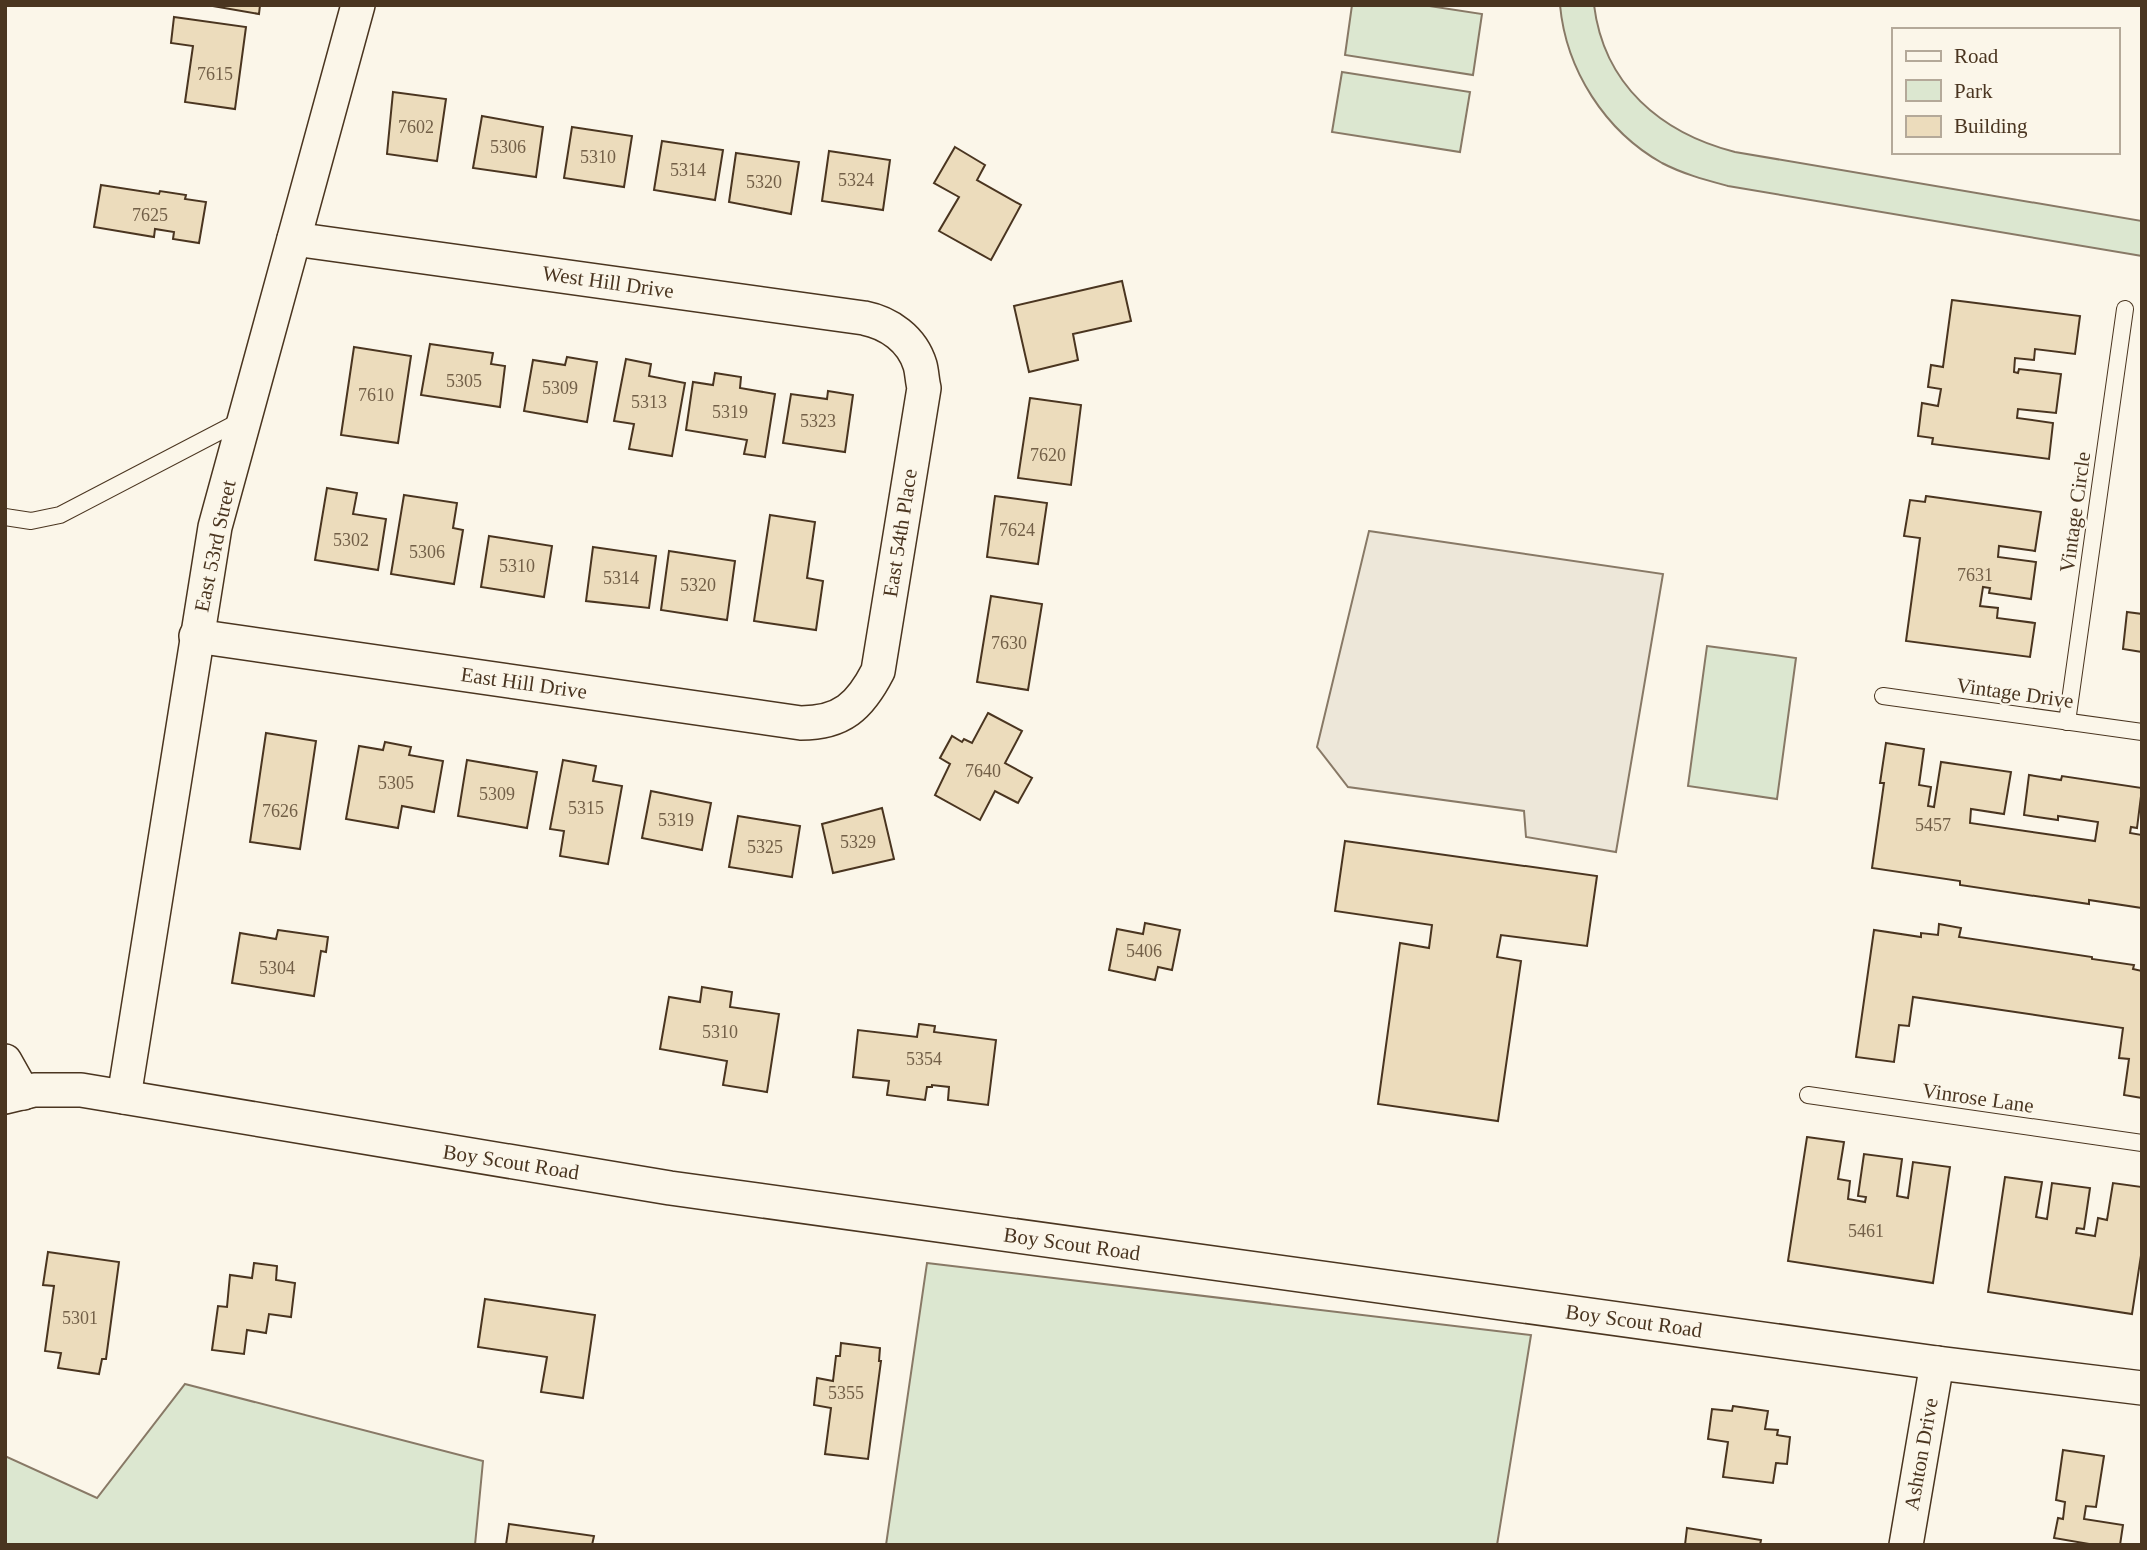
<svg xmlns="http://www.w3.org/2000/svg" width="2147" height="1550" font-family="'Times New Roman',serif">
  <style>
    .green { fill: #dce7d0; stroke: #887966; stroke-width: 2 }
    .parking { fill: #ede7d9; stroke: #887966; stroke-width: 2 }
    .building { fill: #ecdcbc; stroke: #4a3520; stroke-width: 2 }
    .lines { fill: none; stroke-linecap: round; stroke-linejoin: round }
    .service-casing { stroke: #4a3520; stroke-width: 18 }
    .minor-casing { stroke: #4a3520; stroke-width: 36 }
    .service { stroke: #fbf6e9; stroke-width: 16 }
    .minor { stroke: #fbf6e9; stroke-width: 33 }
    .labels { text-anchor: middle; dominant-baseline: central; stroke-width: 5; stroke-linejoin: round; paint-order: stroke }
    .number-label { font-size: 18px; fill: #725f47 }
    .street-label { font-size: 21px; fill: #4a3520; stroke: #fbf6e9 }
  </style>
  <rect width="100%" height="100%" fill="#fbf6e9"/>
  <g class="green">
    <path d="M1352,5H1423L1482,14L1473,75L1345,55Z"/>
    <path d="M1560,5H1594C1604,85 1661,133 1735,152L2142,221V256L1728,186C1706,180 1683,174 1662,163C1605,131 1566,70 1560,5Z"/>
    <path d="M1342,72L1470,92L1460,152L1332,132Z"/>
    <path d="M1707,646L1796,658L1777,799L1688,786Z"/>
    <path d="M927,1263L1531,1335L1497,1545H886Z"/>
    <path d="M185,1384L483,1461L475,1545H5V1456L97,1498Z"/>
  </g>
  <path class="parking" d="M1369,531L1663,574L1616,852L1526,837L1524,811L1348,787L1317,747Z"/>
  <g class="building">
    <path d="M207,5H260L259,14Z"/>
    <path d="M174,17L246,27L235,109L185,102L193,46L171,43Z"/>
    <path d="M393,92L446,99L437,161L387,154Z"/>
    <path d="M482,116L543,127L536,177L473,168Z"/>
    <path d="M572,127L632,136L624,187L564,178Z"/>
    <path d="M662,141L723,150L715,200L654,190Z"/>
    <path d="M955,147L985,165L977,180L1021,205L991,260L939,231L959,197L934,183Z"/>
    <path d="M829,151L890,160L883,210L822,201Z"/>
    <path d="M736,153L799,162L791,214L729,202Z"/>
    <path d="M101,185L159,194L160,191L186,195L185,199L206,202L199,243L173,239L174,232L155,229L154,237L94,227Z"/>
    <path d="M1122,281L1131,321L1073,334L1078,360L1029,372L1014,306Z"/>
    <path d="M1952,300L2080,316L2075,354L2035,349L2034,360L2015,358L2014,372L2018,373L2019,369L2061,374L2056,413L2018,409L2017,418L2053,423L2049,459L1932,444L1933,438L1918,436L1922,403L1938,406L1941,389L1928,387L1931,365L1943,367Z"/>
    <path d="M430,344L493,353L491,364L505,366L500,407L421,395Z"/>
    <path d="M354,347L411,356L398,443L341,435Z"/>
    <path d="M567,357L597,362L587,422L524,411L533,360L565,365Z"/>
    <path d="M626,359L651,364L649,376L685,383L672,456L629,449L634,424L614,421Z"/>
    <path d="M715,373L741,377L740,388L775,394L765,457L744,454L747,440L686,430L693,382L713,385Z"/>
    <path d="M828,391L853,395L845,452L783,443L791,394L827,399Z"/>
    <path d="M1030,398L1081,405L1071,485L1018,478Z"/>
    <path d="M327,488L357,493L353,514L386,519L378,570L315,560Z"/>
    <path d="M404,495L457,503L453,528L463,530L454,584L391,574Z"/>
    <path d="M995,496L1047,503L1038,564L987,557Z"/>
    <path d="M1926,496L2041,512L2035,551L1999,546L1998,557L2036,562L2031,599L1989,593L1990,588L1983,587L1980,606L1998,608L1997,618L2035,623L2030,657L1906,641L1920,538L1904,536L1910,500L1925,502Z"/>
    <path d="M770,515L815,522L807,578L823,581L816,630L754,621Z"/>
    <path d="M489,536L552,546L544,597L481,587Z"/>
    <path d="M593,547L656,556L649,608L586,601Z"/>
    <path d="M669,551L735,561L727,620L661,610Z"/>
    <path d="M991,596L1042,604L1028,690L977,682Z"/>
    <path d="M2127,612L2142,614V652L2123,649Z"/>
    <path d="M988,713L1022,731L1005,763L1032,778L1018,803L995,791L980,820L935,795L950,764L940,758L952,736L962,742L964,739L972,743Z"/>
    <path d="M266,733L316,741L300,849L250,842Z"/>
    <path d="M385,742L411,747L409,755L443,761L434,812L402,806L398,828L346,819L359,746L383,750Z"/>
    <path d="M1886,743L1924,749L1919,785L1931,787L1928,806L1934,807L1941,762L2011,772L2004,814L1971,809L1970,823L2095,841L2098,822L2058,816V820L2024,815L2029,775L2061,780L2062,776L2142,788L2137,828L2131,827L2130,833L2142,835V908L2089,900V904L1960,885V881L1872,868L1884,783H1880Z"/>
    <path d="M467,760L537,772L527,828L458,816Z"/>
    <path d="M563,760L596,766L593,781L622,786L608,864L560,856L564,831L550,829Z"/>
    <path d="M651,791L711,803L702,850L642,838Z"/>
    <path d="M882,808L894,859L833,873L822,824Z"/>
    <path d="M738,816L800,826L792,877L729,867Z"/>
    <path d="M1345,841L1597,876L1587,946L1501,935L1497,957L1521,961L1498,1121L1378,1104L1400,943L1429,948L1432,925L1335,911Z"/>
    <path d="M1145,923L1180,930L1172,970L1158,967L1155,980L1109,970L1117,929L1143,934Z"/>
    <path d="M1939,924L1961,928L1959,937L2092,957V959L2134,965L2133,969L2142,971V1098L2124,1095L2129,1059L2119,1058L2123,1028L1913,997L1909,1026L1899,1025L1894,1062L1856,1057L1874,930L1921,937V933L1938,935Z"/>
    <path d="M278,930L328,937L326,952L321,951L314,996L232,983L240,933L276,939Z"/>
    <path d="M702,987L732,992L730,1007L779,1014L767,1092L723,1085L727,1061L660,1049L669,997L700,1002Z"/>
    <path d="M919,1024L935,1026L934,1032L996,1040L988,1105L948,1100L949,1087L932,1085V1087H927L925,1100L887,1095L889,1081L853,1077L858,1030L917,1037Z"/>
    <path d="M1807,1137L1844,1142L1838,1179L1850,1181L1848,1199L1865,1202L1866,1197L1858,1196L1864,1154L1902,1159L1897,1196L1908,1198L1913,1162L1950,1167L1933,1283L1788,1261Z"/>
    <path d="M2005,1177L2042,1182L2036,1217L2047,1219L2052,1183L2090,1188L2084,1229L2077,1228L2076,1233L2095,1236L2098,1218L2107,1220L2113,1183L2142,1187V1249L2132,1314L1988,1292Z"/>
    <path d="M48,1252L119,1262L106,1359H102L99,1374L58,1368L61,1353L45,1351L54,1286L43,1285Z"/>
    <path d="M254,1263L277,1266L276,1280L295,1283L291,1317L269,1314L266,1333L247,1330L244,1354L212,1350L218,1306L227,1307L230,1275L252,1278Z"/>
    <path d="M485,1299L595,1315L583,1398L541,1392L547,1357L478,1347Z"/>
    <path d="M841,1343L880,1348L879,1361H881L868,1459L825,1454L831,1408L814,1405L817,1378L833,1381L836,1356H840Z"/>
    <path d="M1733,1406L1768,1411L1765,1429L1778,1430L1777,1435L1790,1437L1787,1464L1776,1463L1773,1483L1723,1477L1728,1442L1708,1439L1712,1409L1732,1411Z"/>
    <path d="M2063,1450L2104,1456L2096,1507L2086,1506L2084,1519L2123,1525L2120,1545H2095L2054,1538L2058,1518L2063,1519L2065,1502L2056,1500Z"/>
    <path d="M509,1524L594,1536L592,1545H506Z"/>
    <path d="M1687,1528L1761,1540L1760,1545H1685Z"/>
  </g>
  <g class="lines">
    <defs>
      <g id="service">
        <path d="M5,517L31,521L60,515L242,420"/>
        <path d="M1883,696L2142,732"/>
        <path d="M2067,722L2125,309"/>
        <path d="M1808,1095L2142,1143"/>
      </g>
      <g id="minor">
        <path d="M196,636L801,723C842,723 860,706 878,671L924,388C922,380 922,372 920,365C912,339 889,323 864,318L294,239"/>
        <path d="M5,1061L23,1093"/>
        <path d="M5,1097L34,1090H81L670,1188L1937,1363L2142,1388"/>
        <path d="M124,1097L215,527L358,5"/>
        <path d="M1906,1545L1937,1363"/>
      </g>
    </defs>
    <use href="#service" class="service-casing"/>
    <use href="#minor" class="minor-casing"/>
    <use href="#service" class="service"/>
    <use href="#minor" class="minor"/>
  </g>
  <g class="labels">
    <g class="number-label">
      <text x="215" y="74">7615</text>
      <text x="416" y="127">7602</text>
      <text x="508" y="147">5306</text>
      <text x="598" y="157">5310</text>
      <text x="688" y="170">5314</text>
      <text x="856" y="180">5324</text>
      <text x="764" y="182">5320</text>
      <text x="150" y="215">7625</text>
      <text x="464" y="381">5305</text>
      <text x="560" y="388">5309</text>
      <text x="376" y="395">7610</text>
      <text x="649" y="402">5313</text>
      <text x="730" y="412">5319</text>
      <text x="818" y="421">5323</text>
      <text x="1048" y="455">7620</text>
      <text x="1017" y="530">7624</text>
      <text x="351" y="540">5302</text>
      <text x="427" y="552">5306</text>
      <text x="517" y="566">5310</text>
      <text x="1975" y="575">7631</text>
      <text x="621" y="578">5314</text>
      <text x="698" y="585">5320</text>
      <text x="1009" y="643">7630</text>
      <text x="983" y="771">7640</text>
      <text x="396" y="783">5305</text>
      <text x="497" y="794">5309</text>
      <text x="586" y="808">5315</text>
      <text x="280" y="811">7626</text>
      <text x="676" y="820">5319</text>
      <text x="1933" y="825">5457</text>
      <text x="858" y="842">5329</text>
      <text x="765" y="847">5325</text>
      <text x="1144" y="951">5406</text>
      <text x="277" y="968">5304</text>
      <text x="720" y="1032">5310</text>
      <text x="924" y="1059">5354</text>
      <text x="1866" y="1231">5461</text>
      <text x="80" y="1318">5301</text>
      <text x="846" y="1393">5355</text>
    </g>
    <g class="street-label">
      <text transform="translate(608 282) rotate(8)">West Hill Drive</text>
      <text transform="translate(2075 512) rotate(-82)">Vintage Circle</text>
      <text transform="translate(900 533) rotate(-81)">East 54th Place</text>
      <text transform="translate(215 546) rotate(-78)">East 53rd Street</text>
      <text transform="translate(524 683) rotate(8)">East Hill Drive</text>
      <text transform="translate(2015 693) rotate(8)">Vintage Drive</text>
      <text transform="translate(1978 1098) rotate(8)">Vinrose Lane</text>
      <text transform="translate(511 1162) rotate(9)">Boy Scout Road</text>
      <text transform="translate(1072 1244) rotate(8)">Boy Scout Road</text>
      <text transform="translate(1634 1321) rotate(8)">Boy Scout Road</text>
      <text transform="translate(1921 1454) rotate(-80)">Ashton Drive</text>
    </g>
  </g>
  <rect width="2147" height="1550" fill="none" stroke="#4a3520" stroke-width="14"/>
  <rect x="1892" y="28" width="228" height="126" fill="#fbf6e9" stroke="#b4a999" stroke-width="2"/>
  <rect x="1906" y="51" width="35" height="10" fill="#fbf6e9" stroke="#b4a999" stroke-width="2"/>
  <text x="1954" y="63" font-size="21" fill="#4a3520">Road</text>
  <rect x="1906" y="80" width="35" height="21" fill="#dce7d0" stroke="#b4a999" stroke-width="2"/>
  <text x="1954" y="98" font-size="21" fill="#4a3520">Park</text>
  <rect x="1906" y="116" width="35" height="21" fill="#ecdcbc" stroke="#b4a999" stroke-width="2"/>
  <text x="1954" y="133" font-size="21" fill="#4a3520">Building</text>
</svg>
